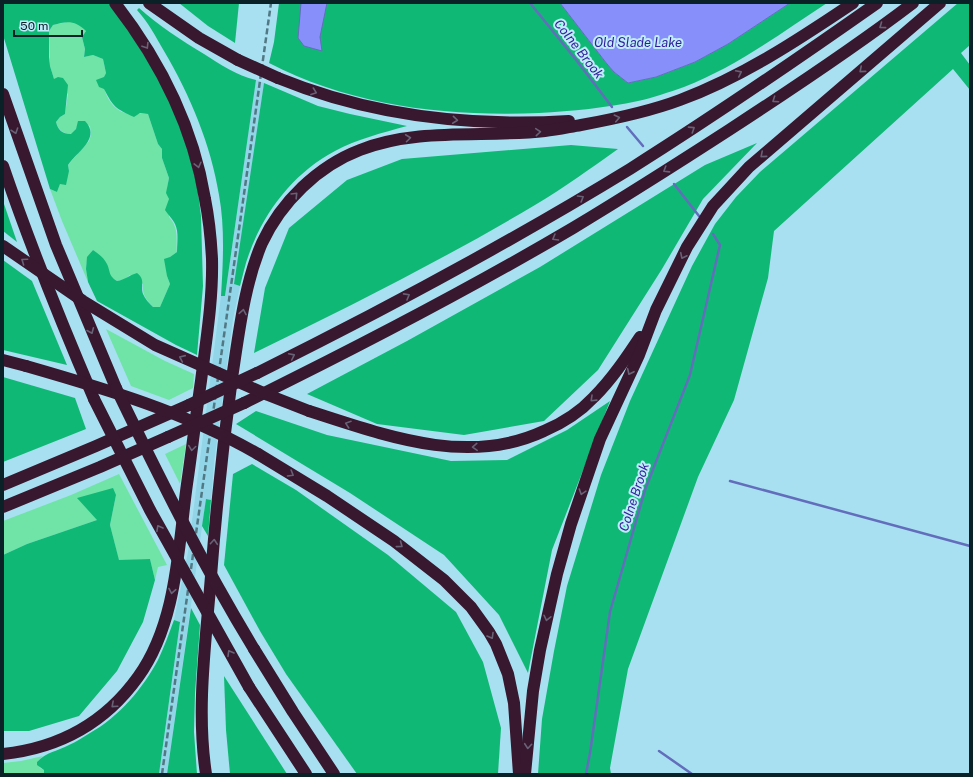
<svg xmlns="http://www.w3.org/2000/svg" width="973" height="777" font-family="'Public Sans',sans-serif">
  <style>
    .built { fill: #92d4e8 }
    .green { fill: #70e4a7 }
    .forest { fill: #10b876 }
    .water { fill: #878ffb; stroke: #626ebb }
    .lines { fill: none; stroke-linecap: round; stroke-linejoin: round }
    .stream { stroke: #626ebb; stroke-width: 2.5 }
    .highway { stroke: #38182f; stroke-width: 12 }
    .rail { stroke: #527883; stroke-width: 2.5; stroke-dasharray: 6 3; stroke-linecap: butt }
    .highway-bridge { stroke: #38182f; stroke-width: 12 }
    .oneway { stroke: #676276 }
    .labels { text-anchor: middle; dominant-baseline: central; stroke-width: 4; stroke-linejoin: round; paint-order: stroke }
    .water-label { font-size: 13px; font-style: italic; fill: #311c9a; stroke: #bfecfa }
  </style>
  <rect width="100%" height="100%" fill="#a8e0f2"/>
  <path class="built" d="M256,80L264,83L235,284L240,286L233,319L214,463L211,500L206,499L167,774H159L180,622L174,620L188,552L221,296H225Z"/>
  <g class="green">
    <path d="M71,21L80,24L86,31L82,37L85,49L84,57L93,55L103,59L106,73C98,85 111,111 126,113C133,114 140,113 148,114L158,144L162,149V158L169,178L167,188L169,199V217C179,228 176,238 177,252L170,257L167,276L170,284L160,307H153C146,299 142,295 143,284L130,275L124,280L117,281L110,276L107,265L93,250C84,261 86,268 88,282L62,221L50,189L57,192L60,184L69,171L68,165L89,141L91,135L90,126L79,121L76,129L72,134C63,134 58,130 56,122L60,117L65,114L68,94L54,79L50,66L49,31L53,25Z"/>
    <path d="M106,329L165,361L194,374L193,388L169,400L131,386Z"/>
    <path d="M186,444L180,484L165,454Z"/>
    <path d="M119,474L167,565L158,567L155,580L150,559L119,561L110,525L116,495L97,520L27,544L3,555V521L71,495Z"/>
    <path d="M43,756L37,762L40,768L44,770V774H3V763L21,761Z"/>
  </g>
  <g class="forest">
    <path d="M3,3H108L127,28L163,85L185,139L197,184L201,216L203,286L197,355L176,345L97,301L88,282L86,269L87,257L93,250C99,254 104,258 107,264C111,273 108,275 117,281C125,280 129,275 137,273C146,280 140,285 143,294C145,299 149,303 153,307H160L170,284L167,276L164,259L170,257L177,252C177,243 179,232 175,224C173,219 168,215 165,210L169,199L166,193L169,178L162,158V149L158,144L148,114L140,113L134,117C115,108 114,108 104,89L99,87L96,80L104,77L106,73L103,59L93,55L84,57L85,49L82,37L86,31C75,20 67,21 53,25L49,31V57L50,66L54,79L58,77L63,78L68,85L65,114L60,117L56,122C58,130 62,134 71,134L76,129L78,121H85C101,138 78,151 68,165L69,171L66,185L60,184L57,192L50,189L3,35Z"/>
    <path d="M179,3H239L235,43L208,26Z"/>
    <path d="M279,3H560L607,64L614,72L628,83L656,77L695,62L728,44L790,3H827C781,33 736,67 684,87C669,92 653,98 638,101C606,108 572,111 539,113C447,117 352,106 269,63L274,42Z"/>
    <path d="M958,3H970V45L961,53L970,65V90L953,69L774,231L768,278L734,400L698,477L628,669L610,768L611,774H538L542,719L554,651L567,586L601,475L630,401L692,266L715,224L736,197L760,172Z"/>
    <path d="M139,8C159,26 181,40 204,54C221,65 236,75 256,80L225,296H221C223,264 225,227 219,195C211,145 190,95 164,51C156,37 148,22 137,10Z"/>
    <path d="M264,83L318,106L350,114L407,126C382,133 357,139 335,151C295,172 264,211 249,254C245,264 243,275 240,286L234,284Z"/>
    <path d="M757,143L703,199L662,269L598,370L544,421L464,435L377,424L307,394L407,341L540,267L705,165Z"/>
    <path d="M571,145L618,149C591,168 564,188 535,205C444,259 349,307 254,353L265,288L289,228L347,180L402,159Z"/>
    <path d="M3,201L17,242L3,231Z"/>
    <path d="M3,260L32,281L67,365L3,350Z"/>
    <path d="M3,377L75,398L86,429L3,462Z"/>
    <path d="M610,401L552,550L528,673L499,615L444,555L350,493L236,424L256,411L327,435L451,461L507,460L567,430Z"/>
    <path d="M252,464L296,490L388,555L456,612L483,662L501,728L498,774H357L286,674L260,631L224,565L233,474Z"/>
    <path d="M113,488L116,495L110,525L119,560L150,559L155,580L143,622L117,671L79,716L29,731H3V555L27,544L97,520L77,498Z"/>
    <path d="M206,499L211,500L208,536L202,526Z"/>
    <path d="M191,608L200,625L195,693L194,732L197,774H167Z"/>
    <path d="M174,620L180,622L159,774H44V770L37,765V762C46,752 58,751 69,745C76,742 83,737 90,733C119,717 143,688 158,660C164,647 169,634 174,620Z"/>
    <path d="M224,676L287,774H230L226,730Z"/>
  </g>
  <g class="water">
    <path d="M301,3H327L320,37L322,51L304,46L298,38Z"/>
    <path d="M560,3H790L728,44L695,62L656,77L628,83L614,72L607,64Z"/>
  </g>
  <g class="lines">
    <g class="stream">
      <path d="M530,3L577,61L612,107"/>
      <path d="M627,127L643,146"/>
      <path d="M674,184L699,216"/>
      <path d="M730,481L970,546"/>
      <path d="M659,751L692,774"/>
      <path d="M586,774L590,753L610,612L645,490L690,375L720,245L713,234"/>
    </g>
    <g class="highway">
      <path d="M149,3L199,38L238,60"/>
      <path d="M278,78C371,116 469,127 569,121"/>
      <path d="M3,94L56,245L116,388"/>
      <path d="M3,166C30,245 61,322 94,399"/>
      <path d="M3,360L26,366"/>
      <path d="M257,373C384,310 509,243 630,169C714,116 796,60 877,3"/>
      <path d="M244,403C356,348 466,291 573,228C626,196 678,163 729,130C792,89 854,48 913,3"/>
      <path d="M309,411C384,435 467,467 544,431C563,423 580,412 594,397C612,379 626,358 640,337"/>
      <path d="M258,454L327,496L394,541L444,580L471,607L489,632L496,644L508,674L514,703L519,774"/>
      <path d="M3,485L96,446L189,405"/>
      <path d="M3,507L100,467L168,437"/>
      <path d="M254,649L293,712L334,774"/>
      <path d="M249,687L306,774"/>
      <path d="M3,754C59,748 105,723 138,677C177,623 178,548 187,484C192,450 196,415 201,381C206,341 213,300 212,259C211,239 209,219 205,199C193,126 160,61 115,3"/>
      <path d="M206,774C196,709 206,641 211,576C216,510 223,444 232,378C239,333 244,285 262,243C281,202 318,166 360,150C419,127 484,138 545,131C557,130 569,127 581,125C614,119 648,112 680,100C742,77 798,40 853,3"/>
      <path d="M525,774L533,691L540,650L557,574L571,524L600,439L639,355L656,310L687,247L713,206L749,167L940,3"/>
    </g>
    <path class="rail" d="M162,774L271,3"/>
    <g class="highway-bridge">
      <path d="M238,60L278,78"/>
      <path d="M3,246L83,301L155,345L268,395L309,411"/>
      <path d="M26,366C106,389 185,412 258,454"/>
      <path d="M116,388C159,477 203,565 254,649"/>
      <path d="M94,399L150,510L249,687"/>
      <path d="M189,405L257,373"/>
      <path d="M168,437L244,403"/>
    </g>
  </g>
  <defs><path id="oneway-chevron" d="M-2-3.5L2.5 0L-2 3.5" fill="none" stroke-width="1.6" stroke-linecap="round" stroke-linejoin="round"/></defs>
  <g class="oneway">
    <use href="#oneway-chevron" transform="translate(882 26) rotate(144)"/>
    <use href="#oneway-chevron" transform="translate(146 46) rotate(58)"/>
    <use href="#oneway-chevron" transform="translate(862 70) rotate(139)"/>
    <use href="#oneway-chevron" transform="translate(739 73) rotate(-27)"/>
    <use href="#oneway-chevron" transform="translate(314 92) rotate(20)"/>
    <use href="#oneway-chevron" transform="translate(775 100) rotate(146)"/>
    <use href="#oneway-chevron" transform="translate(617 118) rotate(-13)"/>
    <use href="#oneway-chevron" transform="translate(455 120) rotate(6)"/>
    <use href="#oneway-chevron" transform="translate(692 129) rotate(-33)"/>
    <use href="#oneway-chevron" transform="translate(15 131) rotate(71)"/>
    <use href="#oneway-chevron" transform="translate(538 132) rotate(-5)"/>
    <use href="#oneway-chevron" transform="translate(408 138) rotate(-7)"/>
    <use href="#oneway-chevron" transform="translate(763 155) rotate(139)"/>
    <use href="#oneway-chevron" transform="translate(198 165) rotate(76)"/>
    <use href="#oneway-chevron" transform="translate(666 170) rotate(148)"/>
    <use href="#oneway-chevron" transform="translate(295 195) rotate(-46)"/>
    <use href="#oneway-chevron" transform="translate(581 198) rotate(-31)"/>
    <use href="#oneway-chevron" transform="translate(555 238) rotate(150)"/>
    <use href="#oneway-chevron" transform="translate(683 256) rotate(116)"/>
    <use href="#oneway-chevron" transform="translate(24 261) rotate(-145)"/>
    <use href="#oneway-chevron" transform="translate(407 296) rotate(-29)"/>
    <use href="#oneway-chevron" transform="translate(243 312) rotate(-80)"/>
    <use href="#oneway-chevron" transform="translate(91 331) rotate(67)"/>
    <use href="#oneway-chevron" transform="translate(292 356) rotate(-26)"/>
    <use href="#oneway-chevron" transform="translate(182 358) rotate(-156)"/>
    <use href="#oneway-chevron" transform="translate(630 372) rotate(115)"/>
    <use href="#oneway-chevron" transform="translate(593 399) rotate(136)"/>
    <use href="#oneway-chevron" transform="translate(348 424) rotate(-161)"/>
    <use href="#oneway-chevron" transform="translate(475 447) rotate(177)"/>
    <use href="#oneway-chevron" transform="translate(192 448) rotate(98)"/>
    <use href="#oneway-chevron" transform="translate(291 474) rotate(31)"/>
    <use href="#oneway-chevron" transform="translate(582 492) rotate(108)"/>
    <use href="#oneway-chevron" transform="translate(159 528) rotate(-119)"/>
    <use href="#oneway-chevron" transform="translate(214 542) rotate(-85)"/>
    <use href="#oneway-chevron" transform="translate(400 545) rotate(37)"/>
    <use href="#oneway-chevron" transform="translate(172 591) rotate(100)"/>
    <use href="#oneway-chevron" transform="translate(547 618) rotate(103)"/>
    <use href="#oneway-chevron" transform="translate(491 636) rotate(60)"/>
    <use href="#oneway-chevron" transform="translate(230 653) rotate(-120)"/>
    <use href="#oneway-chevron" transform="translate(114 705) rotate(138)"/>
    <use href="#oneway-chevron" transform="translate(528 746) rotate(95)"/>
  </g>
  <g class="labels">
    <g class="water-label">
      <text x="638" y="42">Old Slade Lake</text>
      <text transform="translate(579 49) rotate(52)">Colne Brook</text>
      <text transform="translate(634 497) rotate(-72)">Colne Brook</text>
    </g>
  </g>
  <rect width="973" height="777" fill="none" stroke="#0a2127" stroke-width="8"/>
  <path d="M14 30v6h68v-6" fill="none" stroke="#0a2127" stroke-width="2"/>
  <text x="20" y="30" font-size="12" fill="#0a2127" stroke="#bfecfa" stroke-width="3" paint-order="stroke">50 m</text>
</svg>
